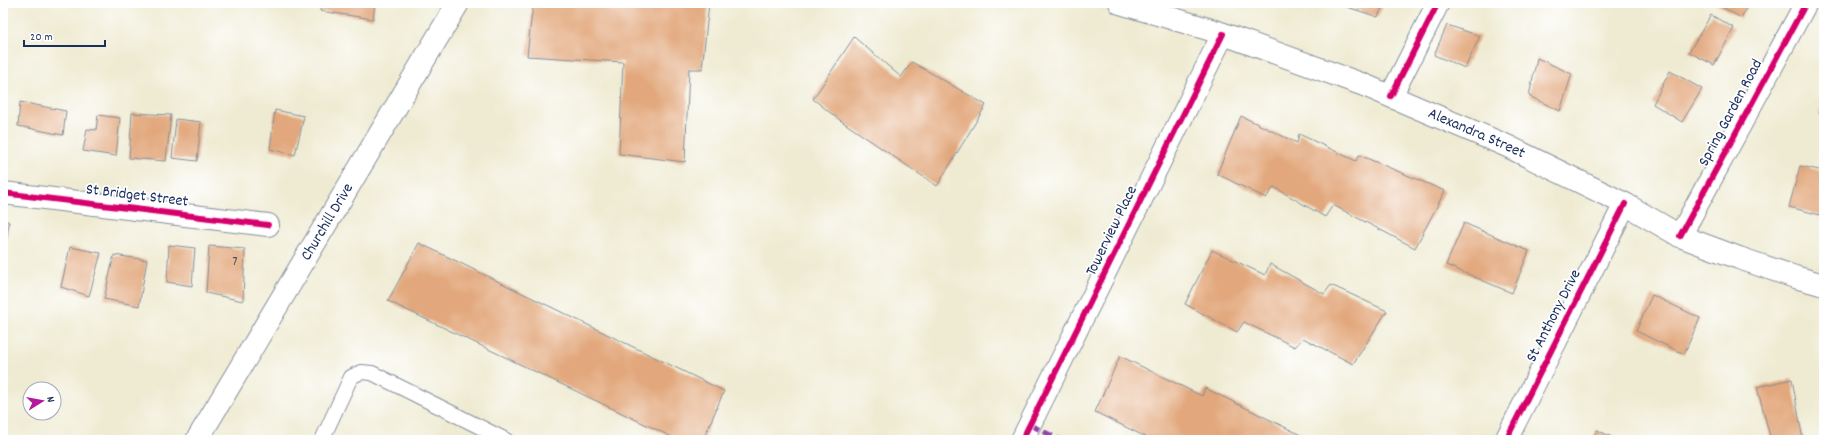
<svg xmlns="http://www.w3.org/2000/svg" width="1827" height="443" font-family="Dekko,sans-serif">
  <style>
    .building { fill: #e2a77b }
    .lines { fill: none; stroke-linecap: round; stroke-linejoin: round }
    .service-casing { stroke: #858d98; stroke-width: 16 }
    .minor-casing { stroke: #858d98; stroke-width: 24 }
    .secondary-casing { stroke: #858d98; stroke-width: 24 }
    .service { stroke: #fff; stroke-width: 14 }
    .minor { stroke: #fff; stroke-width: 22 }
    .secondary { stroke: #fff; stroke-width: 22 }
    .quiet { stroke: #8e44ad; stroke-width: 5; stroke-dasharray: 10 5; stroke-linecap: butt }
    .cycleway-casing { stroke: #fff; stroke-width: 8 }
    .cycleway { stroke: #d6006c; stroke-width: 6 }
    .labels { text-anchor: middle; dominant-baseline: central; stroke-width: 3.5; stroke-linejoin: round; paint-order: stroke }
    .number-label { font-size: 14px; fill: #4d4d65 }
    .street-label { font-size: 16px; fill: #1b2f5e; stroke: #fff }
  </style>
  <rect width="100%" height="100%" fill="#fff"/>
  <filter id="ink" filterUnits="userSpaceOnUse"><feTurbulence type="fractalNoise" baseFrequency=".025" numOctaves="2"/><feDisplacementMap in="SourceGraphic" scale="8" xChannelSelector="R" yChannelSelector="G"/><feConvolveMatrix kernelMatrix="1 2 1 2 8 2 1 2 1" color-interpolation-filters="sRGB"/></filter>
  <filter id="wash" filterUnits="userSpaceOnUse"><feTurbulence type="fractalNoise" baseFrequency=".012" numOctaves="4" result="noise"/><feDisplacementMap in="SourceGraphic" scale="16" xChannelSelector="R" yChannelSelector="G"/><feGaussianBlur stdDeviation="0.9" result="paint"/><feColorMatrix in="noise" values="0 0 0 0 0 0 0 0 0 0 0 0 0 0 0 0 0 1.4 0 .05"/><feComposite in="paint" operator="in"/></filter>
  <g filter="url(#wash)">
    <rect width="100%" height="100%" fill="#efebd3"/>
    <g id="blocks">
      <g class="building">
        <path d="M321,3H375L373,19L320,11Z"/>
        <path d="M533,3H709L702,69H689L685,162L619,154L623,62L527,56Z"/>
        <path d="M1344,3H1384L1378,17L1344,6Z"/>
        <path d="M1715,3H1749L1741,18Z"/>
        <path d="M1711,15L1734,28L1714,65L1689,52Z"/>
        <path d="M1447,25L1480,36L1465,68L1434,55Z"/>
        <path d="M854,37L901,77L912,62L986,105L937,186L837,118L813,99Z"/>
        <path d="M1537,58L1572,74L1560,111L1529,96Z"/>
        <path d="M1670,71L1702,89L1682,122L1653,104Z"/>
        <path d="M20,102L66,111L63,135L18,126Z"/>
        <path d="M1824,104V116L1819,113Z"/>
        <path d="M275,110L304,116L295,155L270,149Z"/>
        <path d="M132,113L171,115L166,161L129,158Z"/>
        <path d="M98,115L120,118L116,156L83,151L87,129L96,130Z"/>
        <path d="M1241,116L1297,143L1299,134L1356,161L1359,155L1445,191L1415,248L1333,205L1325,217L1274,187L1266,198L1217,174Z"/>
        <path d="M176,119L201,122L197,161L172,158Z"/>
        <path d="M1800,166L1824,171V216L1789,207Z"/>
        <path d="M3,221L9,222L4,255H3Z"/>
        <path d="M1464,223L1529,251L1512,293L1446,265Z"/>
        <path d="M419,243L724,391L703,440H678L388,301Z"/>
        <path d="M169,245L195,248L192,286L167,282Z"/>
        <path d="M209,246L245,249L243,301L206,293Z"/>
        <path d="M70,247L101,253L89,296L61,287Z"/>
        <path d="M1212,250L1265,275L1270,264L1324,294L1331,285L1387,311L1353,364L1303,338L1295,347L1244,322L1237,332L1185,304Z"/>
        <path d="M114,255L147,260L139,306L104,299Z"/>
        <path d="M1652,295L1700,318L1684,354L1636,331Z"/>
        <path d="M1120,356L1202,396L1205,388L1311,440H1152L1095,412Z"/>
        <path d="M1792,379L1803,440H1771L1757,387Z"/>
        <path d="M1597,430L1618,440H1592Z"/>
      </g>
    </g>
  </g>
  <g filter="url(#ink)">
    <use href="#blocks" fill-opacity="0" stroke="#858d98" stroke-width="1"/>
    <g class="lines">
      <defs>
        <path id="service" d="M322,440L351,377L361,372L372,373L506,440"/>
        <g id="minor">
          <path d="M1391,96L1438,3"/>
          <path d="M3,193L268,225"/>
          <path d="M1680,236L1806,3"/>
          <path d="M1022,440L1223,34"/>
          <path d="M1506,440L1625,204"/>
        </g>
        <g id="secondary">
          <path id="s1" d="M1120,3L1218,32L1364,85L1507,146L1625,204L1680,236L1739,258L1795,277L1824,285"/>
          <path id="s2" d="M197,440L458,3"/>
        </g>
      </defs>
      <use href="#service" class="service-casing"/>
      <use href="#minor" class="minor-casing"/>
      <use href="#secondary" class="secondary-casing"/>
      <use href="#service" class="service"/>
      <use href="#minor" class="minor"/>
      <use href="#secondary" class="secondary"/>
      <path class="quiet" d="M1030,425L1061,440"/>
      <defs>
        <g id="cycleway">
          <path d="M1391,96L1438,3"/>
          <path d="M3,193L268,225"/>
          <path d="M1680,236L1806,3"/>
          <path d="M1022,440L1223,34"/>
          <path d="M1506,440L1625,204"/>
        </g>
      </defs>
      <use href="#cycleway" class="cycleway-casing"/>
      <use href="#cycleway" class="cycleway"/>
    </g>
  </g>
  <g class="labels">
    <g class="number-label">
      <text x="235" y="262">7</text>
    </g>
    <g class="street-label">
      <text transform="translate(1731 113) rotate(-62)">Spring Garden Road</text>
      <text stroke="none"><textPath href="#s1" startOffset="380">Alexandra Street</textPath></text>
      <text transform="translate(137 196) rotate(7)">St Bridget Street</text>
      <text stroke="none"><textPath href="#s2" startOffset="254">Churchill Drive</textPath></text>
      <text transform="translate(1112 231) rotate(-64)">Towerview Place</text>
      <text transform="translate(1554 316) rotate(-63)">St Anthony Drive</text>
    </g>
  </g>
  <rect width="1827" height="443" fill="none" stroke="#fff" stroke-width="16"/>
  <g transform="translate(42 401) rotate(79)"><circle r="19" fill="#ffffff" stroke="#a4acbf"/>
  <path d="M0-3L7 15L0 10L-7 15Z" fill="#b5179e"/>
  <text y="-6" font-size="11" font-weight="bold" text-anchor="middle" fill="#1b2f5e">N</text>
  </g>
  <path d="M24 40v6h81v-6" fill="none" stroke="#1b2f5e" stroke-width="2"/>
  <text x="30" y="40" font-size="12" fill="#1b2f5e" stroke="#ffffff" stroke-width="3" paint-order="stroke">20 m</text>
</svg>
